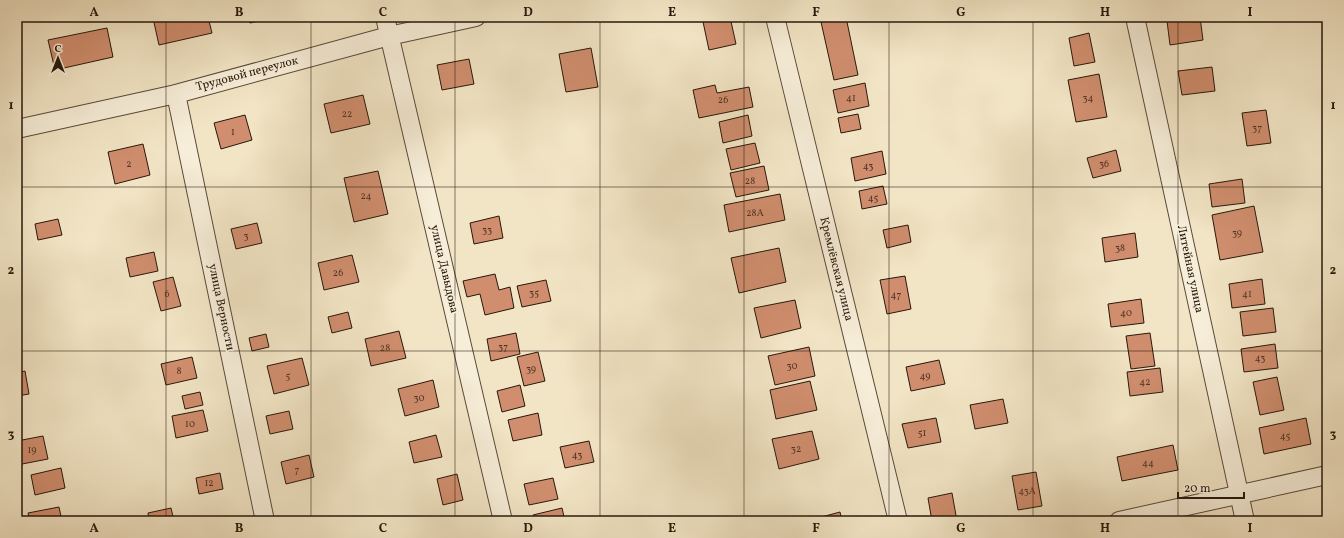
<svg xmlns="http://www.w3.org/2000/svg" width="1344" height="538" font-family="Vollkorn,serif">
  <style>
    .building { fill: #d08e6e; stroke: #27170b }
    .lines { fill: none; stroke-linecap: round; stroke-linejoin: round }
    .minor-casing { stroke: #5a4a3a; stroke-width: 20 }
    .minor { stroke: #f7eed9; stroke-width: 18 }
    .grid { fill: none; stroke: #27170b; stroke-width: 1; stroke-opacity: 0.55 }
    .labels { text-anchor: middle; dominant-baseline: central; stroke-width: 3.5; stroke-linejoin: round; paint-order: stroke }
    .number-label { font-size: 10px; fill: #513524 }
    .street-label { font-size: 12px; fill: #27170b; stroke: #f7eed9 }
    .neatline { fill: none; stroke: #27170b; stroke-width: 1.5 }
    .grid-label { font-size: 13px; text-anchor: middle; font-weight: bold; fill: #27170b }
  </style>
  <rect width="100%" height="100%" fill="#f2e5c5"/>
  <filter id="stains"><feTurbulence type="fractalNoise" baseFrequency=".005" numOctaves="4"/><feColorMatrix values="0 0 0 0 .2 0 0 0 0 .09 0 0 0 0 .02 0 0 0 .5 -.17"/></filter>
  <radialGradient id="worn" r=".72"><stop offset=".6" stop-color="#630" stop-opacity="0"/><stop offset="1" stop-color="#630" stop-opacity=".3"/></radialGradient>
  <g class="building">
    <path d="M156,17H208L212,33L159,45L153,18Z"/>
    <path d="M249,17H276L250,23Z"/>
    <path d="M702,17H730L736,44L709,50Z"/>
    <path d="M846,17L858,75L834,80L821,22Z"/>
    <path d="M1200,17L1203,40L1170,45L1167,21Z"/>
    <path d="M107,28L113,57L55,70L48,40Z"/>
    <path d="M1089,33L1095,62L1074,66L1069,38Z"/>
    <path d="M591,48L598,87L566,92L559,54Z"/>
    <path d="M469,59L474,84L442,90L437,65Z"/>
    <path d="M1212,67L1215,91L1182,95L1178,71Z"/>
    <path d="M1099,74L1107,117L1076,122L1068,80Z"/>
    <path d="M865,83L869,106L838,113L833,90Z"/>
    <path d="M715,85L717,93L749,87L753,107L699,118L693,90Z"/>
    <path d="M363,95L370,124L331,133L324,104Z"/>
    <path d="M1266,110L1271,143L1247,146L1242,113Z"/>
    <path d="M858,114L861,129L841,133L838,118Z"/>
    <path d="M245,115L252,140L221,149L214,123Z"/>
    <path d="M748,115L752,136L723,143L719,122Z"/>
    <path d="M755,143L760,163L731,170L726,149Z"/>
    <path d="M143,144L150,175L115,184L108,152Z"/>
    <path d="M1116,150L1121,171L1093,178L1087,158Z"/>
    <path d="M882,151L886,174L855,181L851,158Z"/>
    <path d="M764,166L769,190L736,197L730,173Z"/>
    <path d="M378,171L388,214L354,222L344,178Z"/>
    <path d="M1242,179L1245,203L1212,207L1209,184Z"/>
    <path d="M883,186L887,204L862,209L859,191Z"/>
    <path d="M780,194L785,220L729,232L724,205Z"/>
    <path d="M1254,206L1263,252L1220,260L1212,215Z"/>
    <path d="M499,216L503,238L474,244L470,223Z"/>
    <path d="M58,219L62,235L38,240L35,224Z"/>
    <path d="M257,223L262,243L236,249L231,229Z"/>
    <path d="M908,225L911,242L887,248L883,230Z"/>
    <path d="M1135,233L1138,257L1105,262L1102,238Z"/>
    <path d="M779,248L786,282L739,293L731,258Z"/>
    <path d="M154,252L158,271L130,277L126,258Z"/>
    <path d="M352,255L359,282L324,290L318,263Z"/>
    <path d="M495,274L499,290L510,287L514,308L485,315L480,294L467,297L463,281Z"/>
    <path d="M905,276L911,309L887,314L880,280Z"/>
    <path d="M173,277L181,306L161,311L153,282Z"/>
    <path d="M1262,279L1265,304L1232,308L1229,284Z"/>
    <path d="M546,280L551,301L522,307L517,286Z"/>
    <path d="M1141,299L1144,323L1111,327L1108,304Z"/>
    <path d="M795,300L801,328L761,338L754,308Z"/>
    <path d="M1273,308L1276,332L1243,336L1240,312Z"/>
    <path d="M348,312L352,328L332,333L328,317Z"/>
    <path d="M399,331L406,358L371,366L365,339Z"/>
    <path d="M516,333L520,354L491,361L487,339Z"/>
    <path d="M1150,333L1155,366L1131,369L1126,336Z"/>
    <path d="M266,334L269,347L252,351L249,338Z"/>
    <path d="M1275,344L1278,368L1244,372L1241,349Z"/>
    <path d="M809,347L815,376L775,385L768,356Z"/>
    <path d="M538,352L545,381L524,386L517,357Z"/>
    <path d="M192,357L197,378L166,385L161,364Z"/>
    <path d="M302,358L309,385L274,394L267,366Z"/>
    <path d="M939,360L945,384L911,391L906,367Z"/>
    <path d="M1160,368L1163,392L1130,396L1127,372Z"/>
    <path d="M25,371L29,394L17,396V373Z"/>
    <path d="M1277,377L1284,410L1260,415L1253,382Z"/>
    <path d="M433,380L439,407L405,416L398,389Z"/>
    <path d="M810,381L817,410L776,419L770,390Z"/>
    <path d="M520,385L525,406L502,412L497,391Z"/>
    <path d="M200,392L203,405L185,409L182,396Z"/>
    <path d="M1003,399L1008,423L975,429L970,405Z"/>
    <path d="M203,410L208,431L176,438L172,416Z"/>
    <path d="M289,411L293,429L270,434L266,416Z"/>
    <path d="M538,413L542,435L513,441L508,420Z"/>
    <path d="M936,418L941,442L908,448L902,424Z"/>
    <path d="M1306,418L1311,444L1264,454L1259,428Z"/>
    <path d="M812,431L819,459L779,469L772,439Z"/>
    <path d="M436,435L442,457L414,463L409,442Z"/>
    <path d="M43,436L48,459L17,465V441Z"/>
    <path d="M589,441L594,462L565,468L560,447Z"/>
    <path d="M1173,445L1178,470L1122,481L1117,457Z"/>
    <path d="M309,455L314,477L286,484L281,462Z"/>
    <path d="M61,468L65,488L35,495L31,475Z"/>
    <path d="M1036,472L1042,506L1018,510L1012,476Z"/>
    <path d="M220,473L223,489L199,494L196,478Z"/>
    <path d="M457,474L463,500L443,505L437,479Z"/>
    <path d="M553,478L558,499L529,505L524,484Z"/>
    <path d="M952,493L957,521H932L928,498Z"/>
    <path d="M59,507L62,521H30L28,513Z"/>
    <path d="M171,508L174,521H149L148,513Z"/>
    <path d="M562,508L565,521H535L533,515Z"/>
    <path d="M840,512L842,521H814V519Z"/>
    <path d="M448,517L449,521H433Z"/>
    <path d="M1327,518V521H1315Z"/>
  </g>
  <g class="lines">
    <defs>
      <g id="minor">
        <path d="M385,17L503,521"/>
        <path d="M775,17L898,521"/>
        <path d="M1135,17L1245,521"/>
        <path d="M176,94L265,521"/>
        <path d="M17,129L176,94L389,36L476,17"/>
        <path d="M1119,521L1327,475"/>
      </g>
    </defs>
    <use href="#minor" class="minor-casing"/>
    <use href="#minor" class="minor"/>
  </g>
  <path class="grid" d="M166,17V521M311,17V521M455,17V521M600,17V521M744,17V521M889,17V521M1033,17V521M1178,17V521M17,187H1327M17,351H1327"/>
  <g class="labels">
    <g class="number-label">
      <text x="851" y="98">41</text>
      <text x="1088" y="98">34</text>
      <text x="723" y="100">26</text>
      <text x="347" y="114">22</text>
      <text x="1257" y="128">37</text>
      <text x="233" y="132">1</text>
      <text x="129" y="164">2</text>
      <text x="1104" y="164">36</text>
      <text x="868" y="166">43</text>
      <text x="750" y="181">28</text>
      <text x="366" y="196">24</text>
      <text x="873" y="198">45</text>
      <text x="755" y="213">28А</text>
      <text x="487" y="230">33</text>
      <text x="1237" y="233">39</text>
      <text x="246" y="236">3</text>
      <text x="1120" y="248">38</text>
      <text x="338" y="273">26</text>
      <text x="534" y="293">35</text>
      <text x="167" y="294">6</text>
      <text x="1247" y="294">41</text>
      <text x="896" y="295">47</text>
      <text x="1126" y="313">40</text>
      <text x="503" y="347">37</text>
      <text x="385" y="348">28</text>
      <text x="1260" y="358">43</text>
      <text x="792" y="366">30</text>
      <text x="531" y="369">39</text>
      <text x="179" y="371">8</text>
      <text x="288" y="376">5</text>
      <text x="925" y="376">49</text>
      <text x="1145" y="382">42</text>
      <text x="419" y="398">30</text>
      <text x="190" y="424">10</text>
      <text x="922" y="433">51</text>
      <text x="1285" y="436">45</text>
      <text x="796" y="449">32</text>
      <text x="32" y="450">19</text>
      <text x="577" y="455">43</text>
      <text x="1148" y="463">44</text>
      <text x="297" y="470">7</text>
      <text x="209" y="483">12</text>
      <text x="1027" y="491">43А</text>
    </g>
    <g class="street-label">
      <text transform="translate(247 74) rotate(-15)">Трудовой переулок</text>
      <text transform="translate(444 269) rotate(77)">улица Давыдова</text>
      <text transform="translate(836 269) rotate(76)">Кремлёвская улица</text>
      <text transform="translate(1190 269) rotate(78)">Литейная улица</text>
      <text transform="translate(221 307) rotate(78)">улица Верности</text>
    </g>
  </g>
  <rect width="1344" height="538" fill="none" stroke="#f2e5c5" stroke-width="44"/>
  <g transform="translate(58 58)" stroke="#f7eed9" stroke-width="3" paint-order="stroke">
  <path d="M0-3L7 15L0 10L-7 15Z" fill="#27170b"/>
  <text y="-6" font-size="11" font-weight="bold" text-anchor="middle" fill="#27170b">С</text>
  </g>
  <path d="M1178 492v6h66v-6" fill="none" stroke="#27170b" stroke-width="2"/>
  <text x="1184" y="492" font-size="12" fill="#27170b" stroke="#f7eed9" stroke-width="3" paint-order="stroke">20 m</text>
  <rect x="22" y="22" width="1300" height="494" class="neatline"/>
  <g class="grid-label">
    <text x="94" y="16">A</text>
    <text x="239" y="16">B</text>
    <text x="383" y="16">C</text>
    <text x="528" y="16">D</text>
    <text x="672" y="16">E</text>
    <text x="816" y="16">F</text>
    <text x="961" y="16">G</text>
    <text x="1105" y="16">H</text>
    <text x="1250" y="16">I</text>
    <text x="11" y="109">1</text>
    <text x="1333" y="109">1</text>
    <text x="11" y="274">2</text>
    <text x="1333" y="274">2</text>
    <text x="11" y="438">3</text>
    <text x="1333" y="438">3</text>
    <text x="94" y="532">A</text>
    <text x="239" y="532">B</text>
    <text x="383" y="532">C</text>
    <text x="528" y="532">D</text>
    <text x="672" y="532">E</text>
    <text x="816" y="532">F</text>
    <text x="961" y="532">G</text>
    <text x="1105" y="532">H</text>
    <text x="1250" y="532">I</text>
  </g>
  <rect width="100%" height="100%" filter="url(#stains)"/>
  <rect width="100%" height="100%" fill="url(#worn)"/>
</svg>
